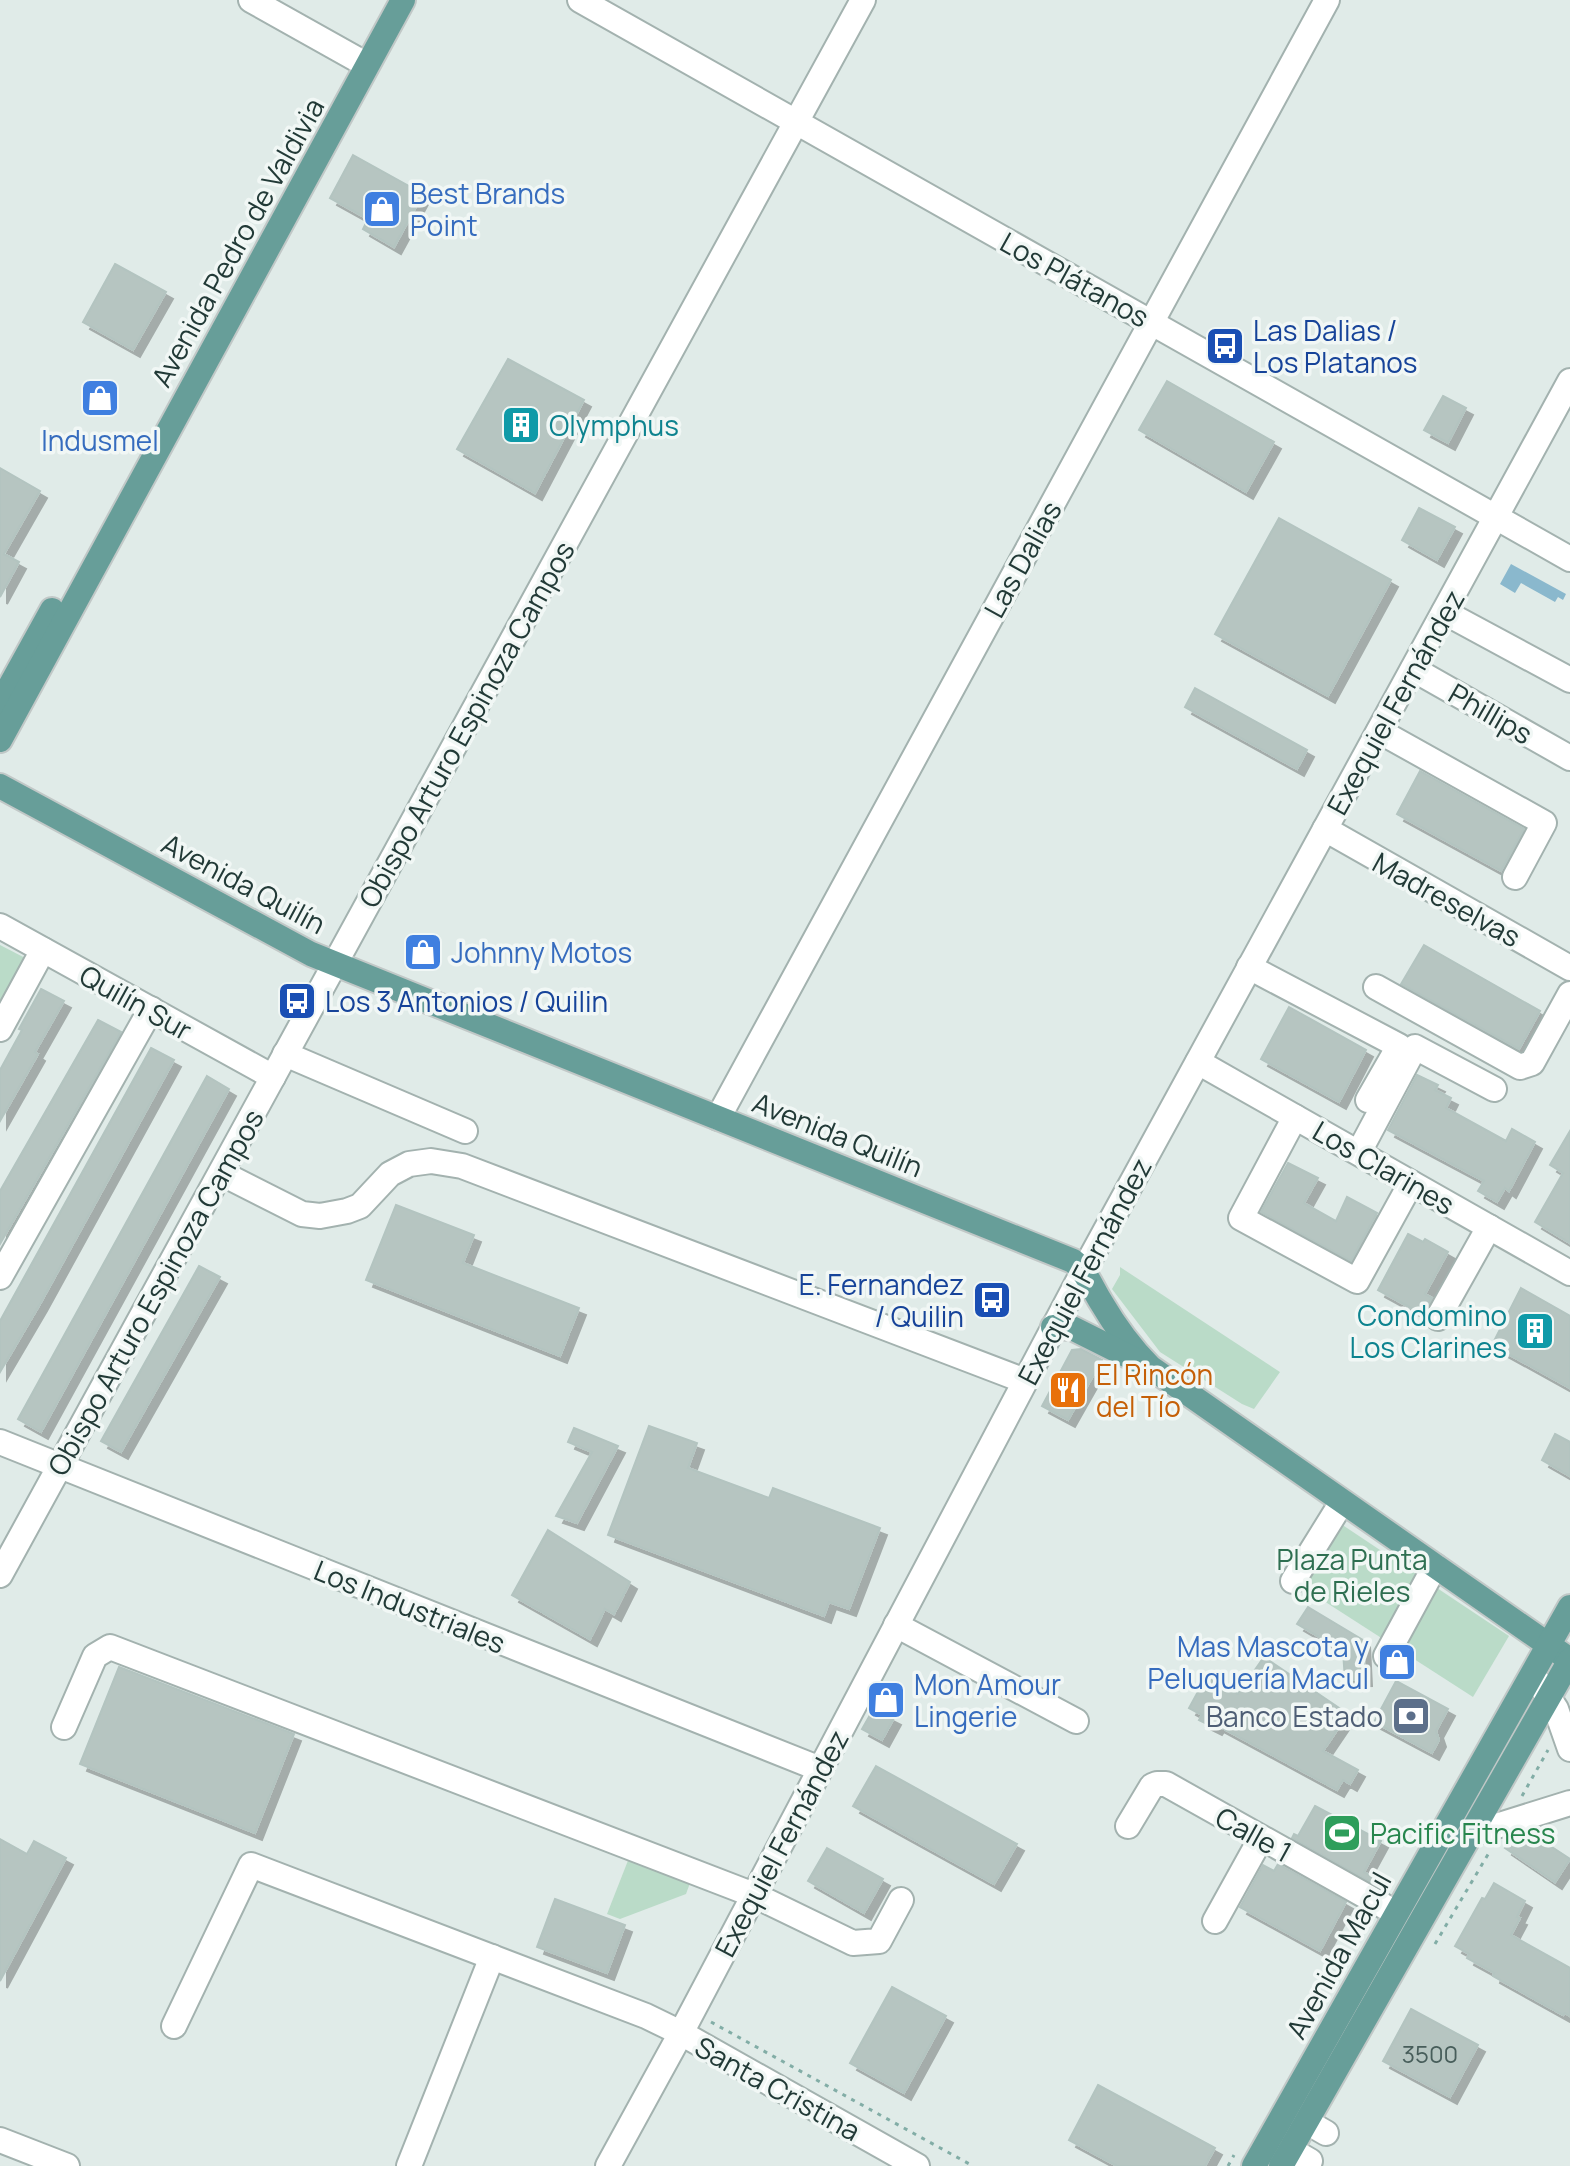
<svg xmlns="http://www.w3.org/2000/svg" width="1570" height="2166" font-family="Manrope,sans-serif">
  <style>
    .green { fill: #badbc8 }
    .water { fill: #8ab8cd }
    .building { fill: #b6c5c1; stroke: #b3c4c0; stroke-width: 2; filter: url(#shadow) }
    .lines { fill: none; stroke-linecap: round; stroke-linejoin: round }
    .minor-casing { stroke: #a3b2af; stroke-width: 28 }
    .major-casing { stroke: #c1c8c7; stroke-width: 28 }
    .path { stroke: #82ada6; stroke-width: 3; stroke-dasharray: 4 6; stroke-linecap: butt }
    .minor { stroke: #fff; stroke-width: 24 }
    .major { stroke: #679e99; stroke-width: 24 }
    .labels { text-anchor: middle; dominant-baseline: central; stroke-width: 7; stroke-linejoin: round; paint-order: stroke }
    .number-label { font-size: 24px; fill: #475d5a }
    .shop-label { font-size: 28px; fill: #366cbe; stroke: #f1f7f5; text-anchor: start }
    .street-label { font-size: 28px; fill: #223a37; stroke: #f1f7f5 }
    .transit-label { font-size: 28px; fill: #164399; stroke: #f1f7f5; text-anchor: start }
    .culture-label { font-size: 28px; fill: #0d838f; stroke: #f1f7f5; text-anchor: start }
    .food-label { font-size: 28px; fill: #c56008; stroke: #f1f7f5; text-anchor: start }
    .park-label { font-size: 28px; fill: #2e6f51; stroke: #f1f7f5 }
    .service-label { font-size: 28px; fill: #4e5e75; stroke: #f1f7f5; text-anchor: end }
    .leisure-label { font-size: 28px; fill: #27864d; stroke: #f1f7f5; text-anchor: start }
  </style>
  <defs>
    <filter id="shadow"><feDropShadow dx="7" dy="7" stdDeviation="0" flood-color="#0004"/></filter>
  </defs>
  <rect width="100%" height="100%" fill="#e0ebe8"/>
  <g class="green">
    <path d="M0,945L29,960L0,1014Z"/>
    <path d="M1120,1267L1280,1372L1254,1409L1242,1404L1160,1352L1112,1289L1120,1275Z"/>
    <path d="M1338,1522L1509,1636L1473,1697L1296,1583Z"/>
    <path d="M629,1858L690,1883L686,1894L620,1919L607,1914Z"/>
  </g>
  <path class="water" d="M1511,564L1566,594L1563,600L1558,597L1555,602L1521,583L1515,593L1500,584Z"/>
  <g class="building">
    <path d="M353,155L423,194L394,247L363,229L368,219L330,198Z"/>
    <path d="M115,264L166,292L133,350L83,322Z"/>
    <path d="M508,359L584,400L535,493L457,449Z"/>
    <path d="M1167,381L1274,442L1246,492L1139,430Z"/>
    <path d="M1443,396L1466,408L1448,443L1424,430Z"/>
    <path d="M0,468L40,491L4,554L19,562L0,597Z"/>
    <path d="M1419,508L1455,527L1437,560L1402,540Z"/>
    <path d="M1279,518L1391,580L1328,696L1215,634Z"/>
    <path d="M1195,688L1307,750L1297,769L1185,707Z"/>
    <path d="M1420,771L1524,829L1501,871L1397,814Z"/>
    <path d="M1424,945L1540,1011L1519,1049L1401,984Z"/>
    <path d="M41,989L64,1001L35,1052L38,1054L0,1121V1070L22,1030L19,1029Z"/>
    <path d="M1289,1007L1366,1050L1339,1102L1261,1059Z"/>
    <path d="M98,1020L121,1032L0,1244V1191Z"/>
    <path d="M151,1048L174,1060L40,1304L0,1372V1321Z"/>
    <path d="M1417,1075L1438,1085L1435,1090L1451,1098L1446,1108L1506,1141L1512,1129L1535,1142L1509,1191L1505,1188L1497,1202L1478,1191L1484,1181L1388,1130Z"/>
    <path d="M207,1076L229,1089L41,1432L18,1419Z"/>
    <path d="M1570,1131V1243L1535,1222L1563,1173L1550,1165Z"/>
    <path d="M1288,1163L1318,1178L1304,1203L1336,1221L1347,1197L1377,1213L1351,1261L1261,1212Z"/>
    <path d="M396,1205L474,1235L463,1263L579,1308L560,1356L366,1280Z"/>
    <path d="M1408,1234L1423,1242L1425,1239L1448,1252L1425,1294L1432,1298L1424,1315L1378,1290Z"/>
    <path d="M199,1266L220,1277L121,1452L101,1441Z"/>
    <path d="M1521,1288L1570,1316V1388L1492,1345Z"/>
    <path d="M1081,1349L1102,1360L1068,1420L1042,1406L1072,1350Z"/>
    <path d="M649,1426L697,1443L688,1468L769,1498L773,1488L880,1528L849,1609L829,1602L824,1616L608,1535Z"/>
    <path d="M574,1428L618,1446L577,1523L556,1516L592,1452L568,1442Z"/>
    <path d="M1555,1434L1570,1442V1476L1542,1460Z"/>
    <path d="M548,1530L630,1582L614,1614L605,1609L590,1639L512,1595Z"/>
    <path d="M1308,1607L1363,1640L1365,1679L1345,1680L1343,1651L1297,1624Z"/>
    <path d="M1264,1657L1348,1714L1323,1751L1358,1770L1350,1784L1343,1780L1337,1790L1217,1725L1215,1728L1199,1720L1202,1715L1189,1708L1206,1677L1238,1694Z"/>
    <path d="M119,1667L294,1734L255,1833L80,1764Z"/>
    <path d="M1396,1681L1448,1709L1436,1731L1439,1740L1432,1753L1374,1722Z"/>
    <path d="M874,1708L894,1718L882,1740L862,1729Z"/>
    <path d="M876,1766L1017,1844L994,1884L853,1806Z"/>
    <path d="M1315,1806L1381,1841L1364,1872L1375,1878L1372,1883L1292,1838L1294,1834L1298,1836Z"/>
    <path d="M1529,1832L1570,1859L1555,1882L1505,1848L1513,1837Z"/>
    <path d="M0,1839L27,1854L34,1841L66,1858L0,1981Z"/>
    <path d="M827,1848L883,1879L864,1913L808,1881Z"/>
    <path d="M1278,1864L1346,1902L1320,1951L1240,1907L1263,1865L1274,1871Z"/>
    <path d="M1494,1883L1525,1901L1517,1917L1520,1918L1511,1935L1570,1968V2016L1565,2013L1563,2015L1493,1976L1494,1973L1467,1958L1469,1954L1455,1946L1482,1898L1485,1899Z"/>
    <path d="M555,1899L625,1925L607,1973L537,1947Z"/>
    <path d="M892,1987L946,2016L904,2093L850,2063Z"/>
    <path d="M1411,2009L1478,2045L1450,2097L1383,2061Z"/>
    <path d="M1098,2085L1215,2148L1205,2166H1117L1069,2140Z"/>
  </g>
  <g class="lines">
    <defs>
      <g id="minor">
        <path d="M251,0L367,65"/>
        <path d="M580,0L1570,559"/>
        <path d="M1444,612L1570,680"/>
        <path d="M1413,669L1570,758"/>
        <path d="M1379,731L1544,823L1515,877"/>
        <path d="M1325,829L1570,968"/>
        <path d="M0,926L273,1077"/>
        <path d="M1249,967L1399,1046L1368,1100"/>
        <path d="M1376,987L1520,1067L1532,1063L1570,994"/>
        <path d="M0,1029L43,950"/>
        <path d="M285,1054L465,1131"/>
        <path d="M1198,1062L1570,1273"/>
        <path d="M1295,1117L1241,1218L1357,1281L1411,1183"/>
        <path d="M718,1118L1327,0"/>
        <path d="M1359,1152L1415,1047L1494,1089"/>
        <path d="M221,1173L302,1214L320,1216L347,1211L360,1206L390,1174L409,1164L431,1161L462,1166L1025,1381"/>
        <path d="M0,1277L151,1009"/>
        <path d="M1438,1318L1489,1227"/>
        <path d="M0,1442L820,1769"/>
        <path d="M0,1575L863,0"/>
        <path d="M1293,1581L1342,1502"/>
        <path d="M896,1625L1076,1721"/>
        <path d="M1386,1656L1435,1566"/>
        <path d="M1539,1683L1556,1709L1570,1749"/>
        <path d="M64,1727L95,1656L110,1647L754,1895L853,1943L879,1941L901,1900"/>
        <path d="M1128,1826L1152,1786L1157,1784H1166L1396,1913"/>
        <path d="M1471,1834L1570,1803"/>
        <path d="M1215,1921L1261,1838"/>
        <path d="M174,2026L251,1865L646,2016L681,2033L917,2166"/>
        <path d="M1307,2122L1326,2133"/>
        <path d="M0,2140L67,2166"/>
        <path d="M1291,2150L1310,2161"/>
        <path d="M409,2166L492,1957"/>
        <path d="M608,2166L681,2033L1084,1270L1570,381"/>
      </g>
      <g id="major">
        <path d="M0,704L52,610"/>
        <path d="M0,740L403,0"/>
        <path d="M0,786L311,954L1073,1261C1087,1272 1092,1288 1101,1302C1115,1326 1131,1348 1150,1367L1570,1660"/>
        <path d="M1053,1327L1072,1328L1142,1363"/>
        <path d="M1254,2166L1570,1607"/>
        <path d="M1281,2166L1570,1660"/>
      </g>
    </defs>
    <use href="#minor" class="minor-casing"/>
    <use href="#major" class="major-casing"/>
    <g class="path">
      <path d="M1522,1796L1548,1750"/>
      <path d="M1435,1944L1490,1851"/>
      <path d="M711,2022L973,2166"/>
      <path d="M1228,2166L1234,2155"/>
    </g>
    <use href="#minor" class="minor"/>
    <use href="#major" class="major"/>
  </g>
  <defs>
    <symbol id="shop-square" viewBox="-11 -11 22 22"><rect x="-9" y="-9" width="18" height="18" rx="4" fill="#3f7fe0" stroke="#f1f7f5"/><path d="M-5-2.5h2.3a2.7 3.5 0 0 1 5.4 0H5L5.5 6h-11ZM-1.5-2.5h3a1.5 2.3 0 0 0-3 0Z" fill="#fff"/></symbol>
    <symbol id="bus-square" viewBox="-11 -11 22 22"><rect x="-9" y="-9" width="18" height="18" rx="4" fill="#1a4fb4" stroke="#f1f7f5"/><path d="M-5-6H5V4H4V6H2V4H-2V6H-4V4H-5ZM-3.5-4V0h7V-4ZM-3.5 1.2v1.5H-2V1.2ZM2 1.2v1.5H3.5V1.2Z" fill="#fff"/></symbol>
    <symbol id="building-square" viewBox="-11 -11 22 22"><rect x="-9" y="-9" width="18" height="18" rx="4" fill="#0f9aa8" stroke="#f1f7f5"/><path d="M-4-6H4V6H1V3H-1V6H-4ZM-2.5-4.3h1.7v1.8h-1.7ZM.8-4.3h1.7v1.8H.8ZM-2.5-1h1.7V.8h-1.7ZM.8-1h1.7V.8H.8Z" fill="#fff"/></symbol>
    <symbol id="restaurant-square" viewBox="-11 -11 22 22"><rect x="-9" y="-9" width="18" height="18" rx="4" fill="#e8710a" stroke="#f1f7f5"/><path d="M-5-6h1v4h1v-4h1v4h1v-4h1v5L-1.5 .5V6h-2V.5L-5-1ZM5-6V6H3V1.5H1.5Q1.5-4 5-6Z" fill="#fff"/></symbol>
    <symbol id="bank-square" viewBox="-11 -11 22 22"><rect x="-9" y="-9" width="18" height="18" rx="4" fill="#5c6f8a" stroke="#f1f7f5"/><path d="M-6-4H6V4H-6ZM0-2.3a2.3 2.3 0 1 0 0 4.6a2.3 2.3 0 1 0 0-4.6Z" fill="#fff"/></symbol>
    <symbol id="stadium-square" viewBox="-11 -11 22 22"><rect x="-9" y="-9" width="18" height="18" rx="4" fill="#2e9e5b" stroke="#f1f7f5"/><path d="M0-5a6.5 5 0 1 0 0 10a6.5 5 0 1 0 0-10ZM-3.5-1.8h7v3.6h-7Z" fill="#fff"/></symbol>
  </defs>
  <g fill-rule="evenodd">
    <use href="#shop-square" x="360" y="187" width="44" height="44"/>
    <use href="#bus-square" x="1203" y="324" width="44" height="44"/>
    <use href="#shop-square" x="78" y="376" width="44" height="44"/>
    <use href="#building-square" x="499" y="403" width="44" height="44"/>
    <use href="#shop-square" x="401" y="930" width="44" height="44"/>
    <use href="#bus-square" x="275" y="979" width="44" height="44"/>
    <use href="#bus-square" x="970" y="1278" width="44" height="44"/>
    <use href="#building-square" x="1513" y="1309" width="44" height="44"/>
    <use href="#restaurant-square" x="1046" y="1368" width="44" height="44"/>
    <use href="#shop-square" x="1375" y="1640" width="44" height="44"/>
    <use href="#shop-square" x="864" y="1678" width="44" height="44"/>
    <use href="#bank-square" x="1389" y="1694" width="44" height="44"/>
    <use href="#stadium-square" x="1320" y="1811" width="44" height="44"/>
  </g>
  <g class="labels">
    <g class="number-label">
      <text x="1430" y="2053">3500</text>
    </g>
    <g class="shop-label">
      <text x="410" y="193">Best Brands<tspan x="410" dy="32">Point</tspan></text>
      <text x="100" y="440" text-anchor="middle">Indusmel</text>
      <text x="451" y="952">Johnny Motos</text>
      <text x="1369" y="1646" text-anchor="end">Mas Mascota y<tspan x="1369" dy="32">Peluquería Macul</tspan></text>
      <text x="914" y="1684">Mon Amour<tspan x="914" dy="32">Lingerie</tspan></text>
    </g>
    <g class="street-label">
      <text transform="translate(237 242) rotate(-61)">Avenida Pedro de Valdivia</text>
      <text transform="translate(1075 279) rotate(29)">Los Plátanos</text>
      <text transform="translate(1022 559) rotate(-61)">Las Dalias</text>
      <text transform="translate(1395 702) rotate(-61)">Exequiel Fernández</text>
      <text transform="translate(1491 713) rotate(30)">Phillips</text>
      <text transform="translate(466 724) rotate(-61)">Obispo Arturo Espinoza Campos</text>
      <text transform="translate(244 883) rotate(28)">Avenida Quilín</text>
      <text transform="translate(1447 899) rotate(29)">Madreselvas</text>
      <text transform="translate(136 1002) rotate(29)">Quilín Sur</text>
      <text transform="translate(838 1134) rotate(22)">Avenida Quilín</text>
      <text transform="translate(1384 1167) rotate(30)">Los Clarines</text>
      <text transform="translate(1084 1271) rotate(-62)">Exequiel Fernández</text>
      <text transform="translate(155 1292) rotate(-61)">Obispo Arturo Espinoza Campos</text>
      <text transform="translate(410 1606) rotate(22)">Los Industriales</text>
      <text transform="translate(1254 1834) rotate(29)">Calle 1</text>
      <text transform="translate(781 1843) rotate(-62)">Exequiel Fernández</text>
      <text transform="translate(1338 1955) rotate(-61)">Avenida Macul</text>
      <text transform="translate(778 2088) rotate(29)">Santa Cristina</text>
    </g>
    <g class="transit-label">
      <text x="1253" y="330">Las Dalias /<tspan x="1253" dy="32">Los Platanos</tspan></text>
      <text x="325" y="1001">Los 3 Antonios / Quilin</text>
      <text x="964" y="1284" text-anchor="end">E. Fernandez<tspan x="964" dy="32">/ Quilin</tspan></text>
    </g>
    <g class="culture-label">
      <text x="549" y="425">Olymphus</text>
      <text x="1507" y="1315" text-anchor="end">Condomino<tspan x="1507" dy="32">Los Clarines</tspan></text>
    </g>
    <g class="food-label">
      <text x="1096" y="1374">El Rincón<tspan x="1096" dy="32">del Tío</tspan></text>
    </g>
    <g class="park-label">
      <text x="1352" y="1559">Plaza Punta<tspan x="1352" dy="32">de Rieles</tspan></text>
    </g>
    <g class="service-label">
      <text x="1383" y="1716">Banco Estado</text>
    </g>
    <g class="leisure-label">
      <text x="1370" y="1833">Pacific Fitness</text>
    </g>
  </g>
</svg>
